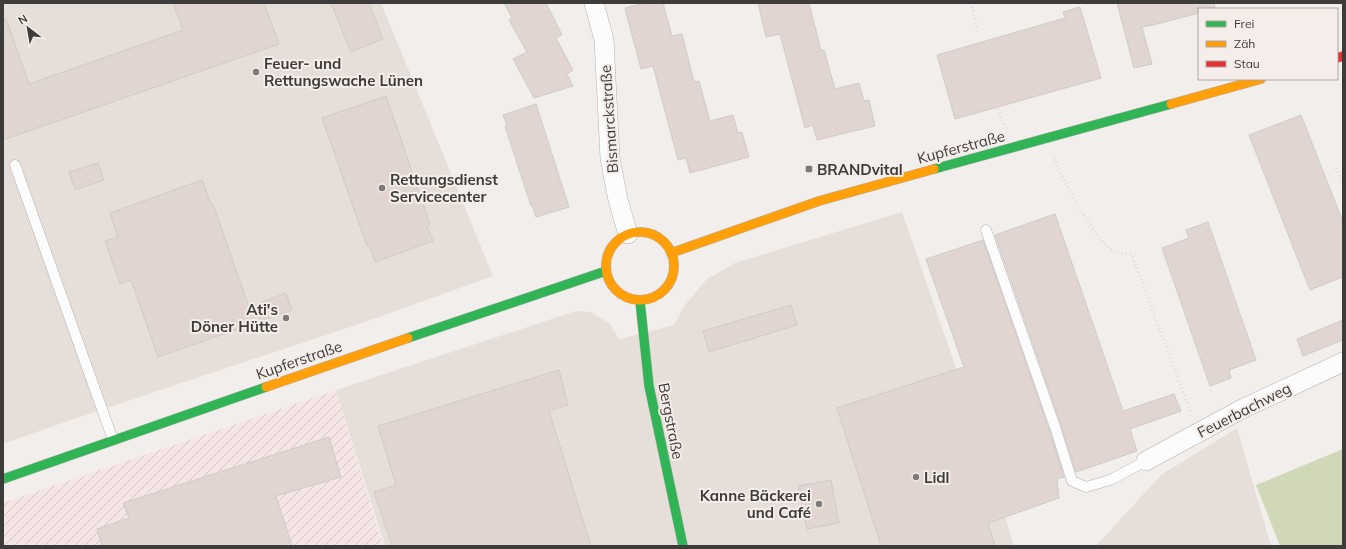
<svg xmlns="http://www.w3.org/2000/svg" width="1346" height="549" font-family="Mulish,sans-serif">
  <style>
    .built { fill: #e6ded9 }
    .industrial { fill: url(#industrial-furrows) }
    .green { fill: #d1d8b8 }
    .building { fill: #e0d5d1; stroke: #cecbca }
    .lines { fill: none; stroke-linecap: round; stroke-linejoin: round }
    .lane-casing { stroke: #b2b0ae; stroke-width: 11 }
    .street-casing { stroke: #b2b0ae; stroke-width: 20 }
    .fast-casing { stroke: #b2b0ae; stroke-width: 10 }
    .slow-casing { stroke: #b2b0ae; stroke-width: 10 }
    .jam-casing { stroke: #b2b0ae; stroke-width: 10 }
    .path { stroke: #dcdada; stroke-width: 2.5; stroke-dasharray: 1 3; stroke-linecap: butt }
    .lane { stroke: #fdfcfc; stroke-width: 10 }
    .street { stroke: #fdfcfc; stroke-width: 19 }
    .fast { stroke: #30b455; stroke-width: 9 }
    .slow { stroke: #ff9f0a; stroke-width: 9 }
    .jam { stroke: #e5322d; stroke-width: 9 }
    .poi-dot { fill: #7d7a78; stroke: #f4ede9; stroke-width: 1.5 }
    .labels { text-anchor: middle; dominant-baseline: central; stroke-width: 4; stroke-linejoin: round; paint-order: stroke }
    .poi-label { font-size: 15px; font-weight: bold; fill: #3e3c3a; stroke: #f4ede9; text-anchor: start }
    .street-label { font-size: 15px; fill: #3e3c3a; stroke: #f4ede9 }
  </style>
  <defs>
    <pattern id="industrial-furrows" width="10" height="10" patternUnits="userSpaceOnUse"><rect width="10" height="10" fill="#f5e5e4"/><path d="M-1 1l2-2M0 10L10 0M9 11l2-2" fill="none" stroke="#d3c5c4"/></pattern>
  </defs>
  <rect width="100%" height="100%" fill="#f1eeec"/>
  <g class="built">
    <path d="M3,3H381L493,276L362,323L62,423L3,444Z"/>
    <path d="M902,212L991,469L1014,546H385L336,390L576,311L590,312L609,323L619,339L674,325L685,305L707,279L735,263Z"/>
    <path d="M1237,428L1271,546H1096L1161,475Z"/>
  </g>
  <path class="industrial" d="M336,390L383,546H3V503Z"/>
  <path class="green" d="M1343,449V546H1280L1256,485Z"/>
  <g class="building">
    <path d="M173,3H264L279,44L3,140V19H6L29,84L183,30Z"/>
    <path d="M331,3H369L383,39L351,52Z"/>
    <path d="M504,3H546L562,35L556,38L573,70L567,74L573,86L534,98L513,59L527,52L509,20L512,18Z"/>
    <path d="M644,3H663L672,36L682,34L694,82L699,81L710,121L733,115L738,133L742,132L749,157L690,173L686,158L678,160L653,66L641,69L625,8Z"/>
    <path d="M758,3H809L821,50H824L835,89L859,83L864,101L869,100L875,126L817,140L813,125L805,128L780,34L766,37Z"/>
    <path d="M1117,3H1214L1215,8L1199,9V13L1153,25L1142,27L1152,64L1134,68Z"/>
    <path d="M1080,7L1101,78L955,119L937,55L1065,18L1063,12Z"/>
    <path d="M386,96L430,224L427,226L433,241L375,262L369,246H367L322,118Z"/>
    <path d="M536,104L569,207L536,217L532,205L531,206L505,126H507L503,115Z"/>
    <path d="M1301,115L1343,222V277L1310,290L1249,135Z"/>
    <path d="M98,163L104,180L75,190L69,172Z"/>
    <path d="M202,180L211,204H213L249,307L286,293L292,310L158,357L131,280L120,284L105,241L118,237L110,213Z"/>
    <path d="M1055,214L1123,411L1174,394L1181,411L1130,429L1137,451L1076,472L1061,425L995,235Z"/>
    <path d="M1208,222L1256,360L1229,370L1231,378L1210,386L1162,248L1189,238L1186,230Z"/>
    <path d="M983,240L1049,429L1064,477L1057,479L1059,498L988,523L995,546H881L837,408L964,367L926,259Z"/>
    <path d="M791,305L797,325L709,352L703,331Z"/>
    <path d="M1343,320V340L1303,356L1297,339Z"/>
    <path d="M559,370L568,405L549,411L591,546H392L374,492L396,485L378,426Z"/>
    <path d="M329,437L341,477L276,496L292,546H102L97,529L129,518L123,503Z"/>
    <path d="M831,480L839,523L807,529L798,486Z"/>
  </g>
  <g class="lines">
    <defs>
      <g id="lane">
        <path d="M15,165L113,440"/>
        <path d="M986,230L1055,427L1072,481L1086,487L1110,480L1146,461"/>
      </g>
      <g id="street">
        <path d="M594,3L604,40L610,158L618,200L628,234"/>
        <path d="M1146,461L1242,409L1343,362"/>
      </g>
      <g id="fast">
        <path d="M934,169L1171,104"/>
        <path d="M640,301L649,386L683,546"/>
        <path d="M408,338L606,271"/>
        <path d="M3,479L266,387"/>
      </g>
      <g id="slow">
        <path d="M1171,104L1261,79"/>
        <circle cx="640" cy="266" r="34"/>
        <path d="M671,253L819,201L934,169"/>
        <path d="M266,387L408,338"/>
      </g>
      <path id="jam" d="M1337,58L1343,56"/>
    </defs>
    <use href="#lane" class="lane-casing"/>
    <use href="#street" class="street-casing"/>
    <use href="#fast" class="fast-casing"/>
    <use href="#slow" class="slow-casing"/>
    <use href="#jam" class="jam-casing"/>
    <g class="path">
      <path d="M971,3L978,33"/>
      <path d="M984,104L997,106L1005,127"/>
      <path d="M1054,158C1063,180 1095,241 1114,251C1119,254 1127,254 1132,255L1191,413"/>
      <path d="M1336,168L1343,184"/>
    </g>
    <use href="#lane" class="lane"/>
    <use href="#street" class="street"/>
    <use href="#fast" class="fast"/>
    <use href="#slow" class="slow"/>
    <use href="#jam" class="jam"/>
  </g>
  <g class="poi-dot">
    <circle cx="256" cy="72" r="4"/>
    <rect x="805" y="165" width="8" height="8" rx="2"/>
    <circle cx="382" cy="188" r="4"/>
    <circle cx="286" cy="318" r="4"/>
    <circle cx="916" cy="477" r="4"/>
    <circle cx="819" cy="504" r="4"/>
  </g>
  <g class="labels">
    <g class="poi-label">
      <text x="264" y="63">Feuer- und<tspan x="264" dy="17">Rettungswache Lünen</tspan></text>
      <text x="817" y="169">BRANDvital</text>
      <text x="390" y="179">Rettungsdienst<tspan x="390" dy="17">Servicecenter</tspan></text>
      <text x="278" y="309" text-anchor="end">Ati's<tspan x="278" dy="17">Döner Hütte</tspan></text>
      <text x="924" y="477">Lidl</text>
      <text x="811" y="495" text-anchor="end">Kanne Bäckerei<tspan x="811" dy="17">und Café</tspan></text>
    </g>
    <g class="street-label">
      <text transform="translate(609 119) rotate(-94)">Bismarckstraße</text>
      <text transform="translate(961 147) rotate(-15)">Kupferstraße</text>
      <text transform="translate(299 360) rotate(-19)">Kupferstraße</text>
      <text transform="translate(1244 410) rotate(-27)">Feuerbachweg</text>
      <text transform="translate(671 421) rotate(79)">Bergstraße</text>
    </g>
  </g>
  <rect width="1346" height="549" fill="none" stroke="#3e3c3a" stroke-width="8"/>
  <rect x="1198" y="8" width="140" height="72" fill="#f4ede9" stroke="#aba6a3"/>
  <rect x="1206" y="21" width="20" height="6" fill="#30b455" stroke="#aba6a3"/>
  <text x="1234" y="28" font-size="12" fill="#3e3c3a">Frei</text>
  <rect x="1206" y="41" width="20" height="6" fill="#ff9f0a" stroke="#aba6a3"/>
  <text x="1234" y="48" font-size="12" fill="#3e3c3a">Zäh</text>
  <rect x="1206" y="61" width="20" height="6" fill="#e5322d" stroke="#aba6a3"/>
  <text x="1234" y="68" font-size="12" fill="#3e3c3a">Stau</text>
  <g transform="translate(28 28) rotate(329)" stroke="#f4ede9" stroke-width="3" paint-order="stroke">
  <path d="M0-3L7 15L0 10L-7 15Z" fill="#3e3c3a"/>
  <text y="-6" font-size="11" font-weight="bold" text-anchor="middle" fill="#3e3c3a">N</text>
  </g>
</svg>
